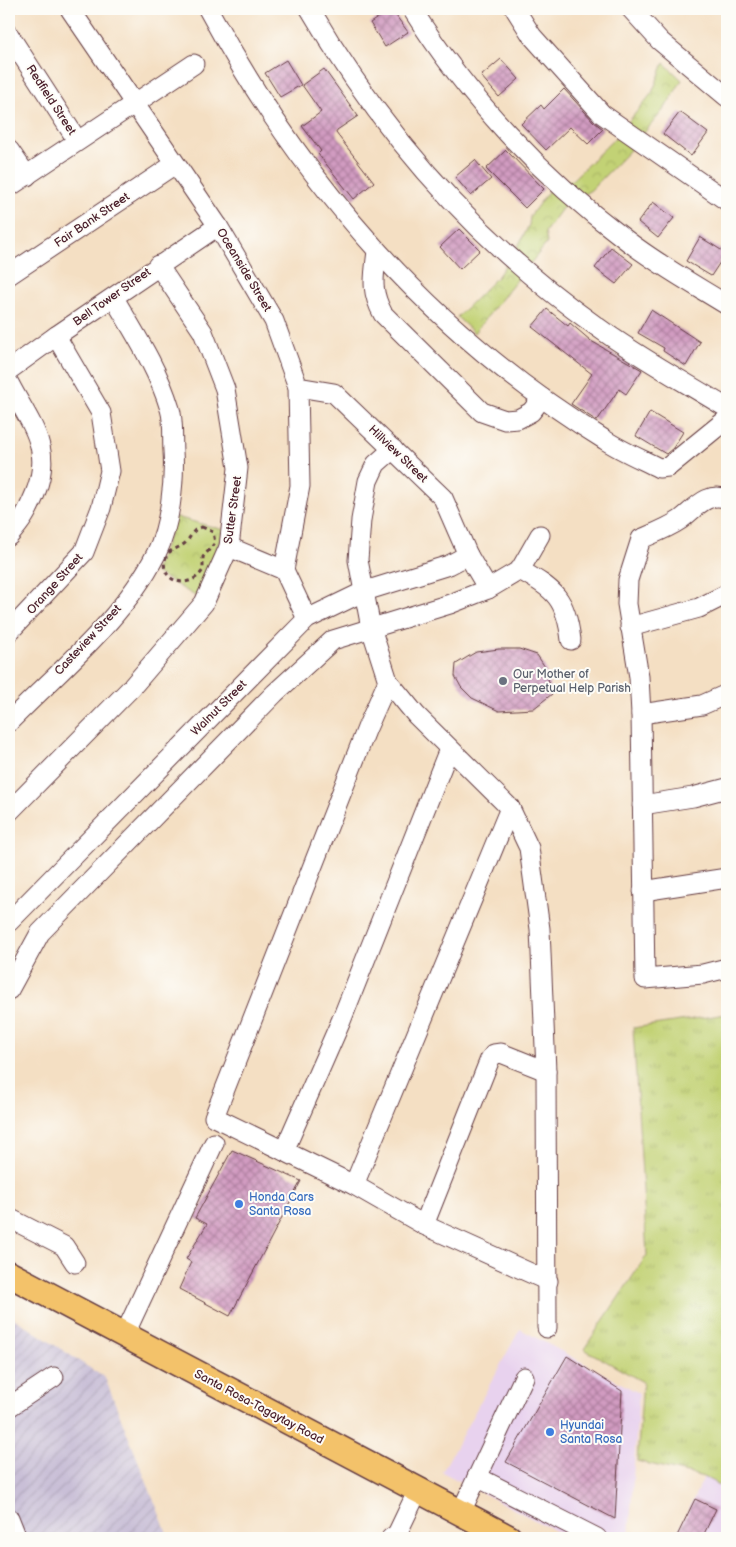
<svg xmlns="http://www.w3.org/2000/svg" width="736" height="1547" font-family="'Balsamiq Sans',sans-serif">
  <style>
    .built { fill: #e8d2ee }
    .industrial { fill: url(#industrial-furrows) }
    .grass { fill: url(#grass-tufts); stroke: #867850 }
    .park { fill: url(#park-crowns); stroke: #867850 }
    .building { fill: url(#building-cross-hatch) }
    .lines { fill: none; stroke-linecap: round; stroke-linejoin: round }
    .minor-casing { stroke: #643c42; stroke-width: 21 }
    .major-casing { stroke: #643c42; stroke-width: 28 }
    .path { stroke: #643c42; stroke-width: 3; stroke-dasharray: 4 4; stroke-linecap: butt }
    .minor { stroke: #fff; stroke-width: 19 }
    .major { stroke: #f3c26a; stroke-width: 25 }
    .worship-dot { fill: #6b7280; stroke: #fdfcf7; stroke-width: 2 }
    .shop-dot { fill: #3f7fe0; stroke: #fdfcf7; stroke-width: 2 }
    .labels { text-anchor: middle; dominant-baseline: central; stroke-width: 4; stroke-linejoin: round; paint-order: stroke }
    .street-label { font-size: 12px; fill: #4a1f2b; stroke: #fdfcf7 }
    .worship-label { font-size: 12px; fill: #5b616d; stroke: #fdfcf7; text-anchor: start }
    .shop-label { font-size: 12px; fill: #366cbe; stroke: #fdfcf7; text-anchor: start }
  </style>
  <defs>
    <pattern id="industrial-furrows" width="10" height="10" patternUnits="userSpaceOnUse" patternTransform="scale(1.25)"><rect width="10" height="10" fill="#c9bfd7"/><path d="M-1 1l2-2M0 10L10 0M9 11l2-2" fill="none" stroke="#aea4b9"/></pattern>
    <pattern id="grass-tufts" width="24" height="20" patternUnits="userSpaceOnUse" patternTransform="scale(1.25)"><rect width="24" height="20" fill="#c2d274"/><path d="M3 7l-1-3M5 7V3M7 7l1-3M15 17l-1-3M17 17v-4M19 17l1-3" fill="none" stroke="#a8b465"/></pattern>
    <pattern id="park-crowns" width="20" height="18" patternUnits="userSpaceOnUse" patternTransform="scale(1.25)"><rect width="20" height="18" fill="#c2d274"/><path d="M2 6a3 3 0 1 1 6 0M12 15a3 3 0 1 1 6 0" fill="none" stroke="#a8b465"/></pattern>
    <pattern id="building-cross-hatch" width="8" height="8" patternUnits="userSpaceOnUse" patternTransform="scale(1.25)"><rect width="8" height="8" fill="#d19bc1"/><path d="M0 0l8 8M0 8l8-8" fill="none" stroke="#ac7e9d"/></pattern>
  </defs>
  <rect width="100%" height="100%" fill="#fdfcf7"/>
  <filter id="ink" filterUnits="userSpaceOnUse"><feTurbulence type="fractalNoise" baseFrequency=".02" numOctaves="2"/><feDisplacementMap in="SourceGraphic" scale="10" xChannelSelector="R" yChannelSelector="G"/><feConvolveMatrix kernelMatrix="1 2 1 2 8 2 1 2 1" color-interpolation-filters="sRGB"/></filter>
  <filter id="wash" filterUnits="userSpaceOnUse"><feTurbulence type="fractalNoise" baseFrequency=".0096" numOctaves="4" result="noise"/><feDisplacementMap in="SourceGraphic" scale="20" xChannelSelector="R" yChannelSelector="G"/><feGaussianBlur stdDeviation="1.12" result="paint"/><feColorMatrix in="noise" values="0 0 0 0 0 0 0 0 0 0 0 0 0 0 0 0 0 1.4 0 .05"/><feComposite in="paint" operator="in"/></filter>
  <g filter="url(#wash)">
    <rect width="100%" height="100%" fill="#f4dfc3"/>
    <g class="built">
      <path d="M520,1329L639,1393L629,1538H569L442,1472Z"/>
      <path d="M704,1477L727,1489V1538H675Z"/>
    </g>
    <path class="industrial" d="M9,1315L105,1378L169,1538H9Z"/>
    <path class="grass" d="M727,1014V1489L704,1477L637,1461L643,1382L584,1349L647,1255L633,1028Z"/>
    <g class="park">
      <path d="M664,63L682,80L665,108L628,152L591,190L564,206L545,232L547,243L474,333L457,317L498,276L518,246L529,225L530,216L550,189L572,180L616,137L652,93Z"/>
      <path d="M176,517L224,530L197,597L155,572Z"/>
    </g>
    <g id="blocks">
      <g class="building">
        <path d="M391,9L408,32L385,47L370,23Z"/>
        <path d="M501,59L519,79L499,97L481,76Z"/>
        <path d="M286,60L301,85L280,97L265,73Z"/>
        <path d="M324,69L358,116L337,130L336,133L374,182L354,199L318,154L321,151L302,126L321,112L302,85Z"/>
        <path d="M564,89L594,122L603,129L588,144L570,127L546,150L521,124L541,105L544,109Z"/>
        <path d="M680,112L708,133L691,156L663,134Z"/>
        <path d="M506,150L544,189L525,208L486,169Z"/>
        <path d="M475,160L491,179L471,196L455,177Z"/>
        <path d="M653,202L674,218L658,238L638,222Z"/>
        <path d="M459,229L480,250L460,269L440,247Z"/>
        <path d="M700,237L726,253L711,276L686,261Z"/>
        <path d="M611,247L633,264L616,284L595,268Z"/>
        <path d="M547,309L568,326L570,323L591,341L642,370L626,394L619,389L597,421L571,404L592,374L532,327Z"/>
        <path d="M651,310L700,342L686,366L663,351L664,348L638,333Z"/>
        <path d="M650,412L683,432L673,448L666,454L636,436Z"/>
        <path d="M499,649H519L537,655L545,667L552,694L533,709L499,711L472,698L461,687L455,676L456,664L476,652Z"/>
        <path d="M232,1150L301,1181L230,1316L179,1289L191,1262L186,1259L207,1224L195,1218Z"/>
        <path d="M567,1356L622,1391L615,1519L506,1462Z"/>
        <path d="M695,1499L716,1509L702,1538H676Z"/>
      </g>
    </g>
  </g>
  <g filter="url(#ink)">
    <use href="#blocks" fill-opacity="0" stroke="#643c42" stroke-width="1"/>
    <g class="lines">
      <defs>
        <g id="minor">
          <path d="M70,9L218,226L274,321L298,387L300,486L284,570"/>
          <path d="M208,9C303,185 434,335 605,440C622,451 641,459 659,468L668,467L727,419"/>
          <path d="M310,9C382,133 478,242 596,326C637,356 683,381 727,408"/>
          <path d="M412,9C467,97 542,177 625,239C657,264 693,284 727,305"/>
          <path d="M515,9L532,36L602,114L727,201"/>
          <path d="M631,9L660,41L727,97"/>
          <path d="M9,35L77,140"/>
          <path d="M9,150L27,176"/>
          <path d="M9,187L194,64"/>
          <path d="M377,251C374,277 370,290 383,314L482,412L505,420L518,419L531,412L542,398"/>
          <path d="M9,275L175,164"/>
          <path d="M9,370L56,336L218,226"/>
          <path d="M9,383C30,424 54,447 35,494C27,513 23,520 9,536"/>
          <path d="M298,387L334,393L443,498L468,555L488,589"/>
          <path d="M393,449L376,464L368,481L361,520L358,560L371,628L388,681L416,715L510,808L529,848L540,929L546,1071L547,1328"/>
          <path d="M727,499C707,491 695,509 680,520C668,528 655,533 641,539L628,580L627,604L639,677L641,714L645,979L703,974L727,968"/>
          <path d="M229,547L284,570L307,619"/>
          <path d="M520,570C555,590 566,598 571,640"/>
          <path d="M630,627L699,608L727,594"/>
          <path d="M9,632L84,552L101,508L110,471L101,413L56,336"/>
          <path d="M388,681L367,728L214,1117L354,1185L424,1225L548,1281"/>
          <path d="M641,714L702,705L727,694"/>
          <path d="M9,722C59,671 124,618 156,554C170,526 175,481 173,451C172,438 174,421 170,409C158,369 135,334 114,298"/>
          <path d="M642,805L693,797L727,788"/>
          <path d="M9,812L132,687L204,603L229,547L238,468L225,389L203,332L158,265"/>
          <path d="M643,891L727,878"/>
          <path d="M9,922L307,619L365,591L449,565L468,555"/>
          <path d="M9,990L40,933L275,693L333,640L450,604L488,589L520,570L540,535"/>
          <path d="M284,1151L341,1021L449,749"/>
          <path d="M354,1185L510,808"/>
          <path d="M9,1218L64,1246L75,1263"/>
          <path d="M424,1225L490,1059L494,1054L501,1053L546,1071"/>
          <path d="M124,1336L214,1143"/>
          <path d="M9,1407L54,1377"/>
          <path d="M477,1477L597,1538"/>
          <path d="M461,1512L524,1377"/>
          <path d="M9,1518L17,1538"/>
          <path d="M391,1538L397,1534L418,1490"/>
        </g>
        <path id="major" d="M9,1274L509,1538"/>
      </defs>
      <use href="#minor" class="minor-casing"/>
      <use href="#major" class="major-casing"/>
      <path class="path" d="M202,527L213,532L215,543L203,557V570C187,594 155,578 167,555C171,548 180,549 186,542C192,536 192,529 202,527Z"/>
      <use href="#minor" class="minor"/>
      <use href="#major" class="major"/>
    </g>
  </g>
  <circle class="worship-dot" cx="503" cy="681" r="5"/>
  <g class="shop-dot">
    <circle cx="239" cy="1204" r="5"/>
    <circle cx="550" cy="1432" r="5"/>
  </g>
  <g class="labels">
    <g class="street-label">
      <text transform="translate(51 100) rotate(57)">Redfield Street</text>
      <text transform="translate(92 220) rotate(-34)">Fair Bank Street</text>
      <text transform="translate(244 270) rotate(59)">Oceanside Street</text>
      <text transform="translate(112 297) rotate(-35)">Bell Tower Street</text>
      <text transform="translate(398 454) rotate(44)">Hillview Street</text>
      <text transform="translate(233 510) rotate(-82)">Sutter Street</text>
      <text transform="translate(55 584) rotate(-48)">Orange Street</text>
      <text transform="translate(88 640) rotate(-47)">Casteview Street</text>
      <text transform="translate(219 708) rotate(-45)">Walnut Street</text>
      <text transform="translate(259 1407) rotate(28)">Santa Rosa-Tagaytay Road</text>
    </g>
    <g class="worship-label">
      <text x="513" y="674">Our Mother of<tspan x="513" dy="14">Perpetual Help Parish</tspan></text>
    </g>
    <g class="shop-label">
      <text x="249" y="1197">Honda Cars<tspan x="249" dy="14">Santa Rosa</tspan></text>
      <text x="560" y="1425">Hyundai<tspan x="560" dy="14">Santa Rosa</tspan></text>
    </g>
  </g>
  <rect width="736" height="1547" fill="none" stroke="#fdfcf7" stroke-width="30"/>
</svg>
